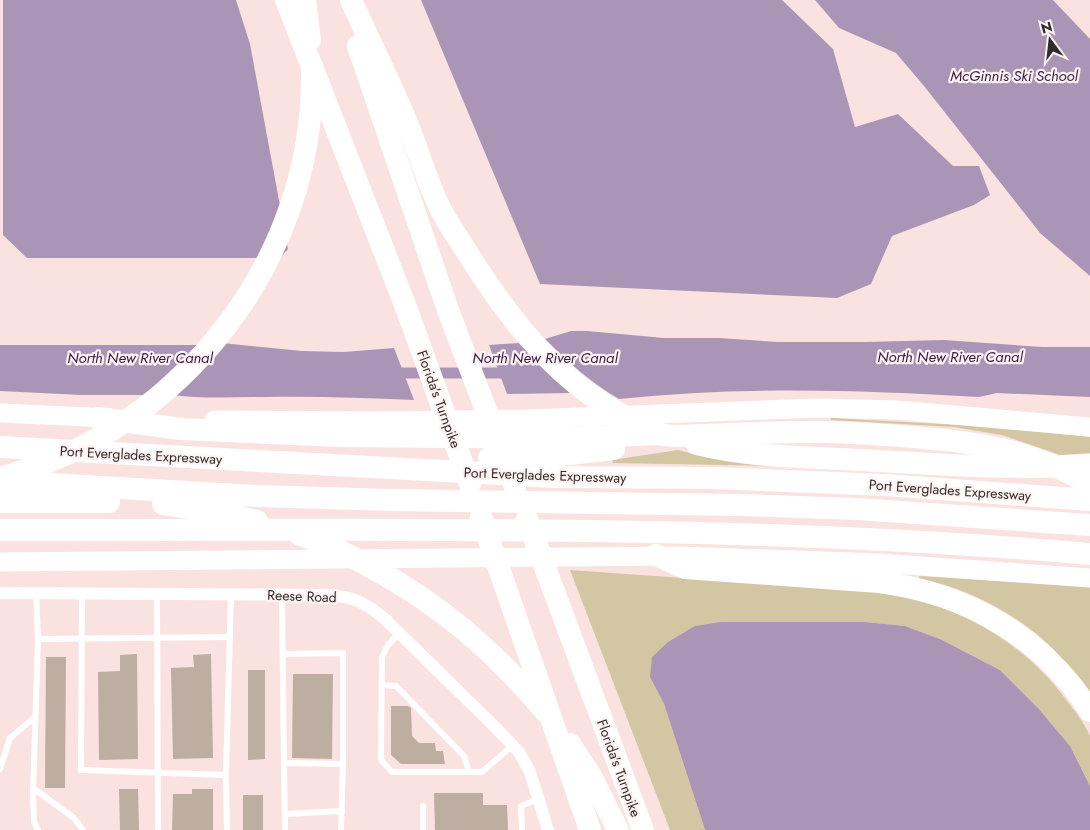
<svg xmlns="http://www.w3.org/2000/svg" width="1090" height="830" font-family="Jost,sans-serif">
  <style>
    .green { fill: #d3c7a3 }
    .water { fill: #ab95b6 }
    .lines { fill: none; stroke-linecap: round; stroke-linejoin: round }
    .canal { stroke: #ab95b6; stroke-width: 11 }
    .building { fill: #beada1 }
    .lane { stroke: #fff; stroke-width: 6 }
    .street { stroke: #fff; stroke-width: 12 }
    .primary { stroke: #fff; stroke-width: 19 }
    .highway { stroke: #fff; stroke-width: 22 }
    .labels { text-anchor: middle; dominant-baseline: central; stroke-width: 4.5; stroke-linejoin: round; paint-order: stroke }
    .street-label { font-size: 14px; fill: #332a2a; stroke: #fdf3f3 }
    .water-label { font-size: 15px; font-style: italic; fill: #391a45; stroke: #fdf3f3 }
  </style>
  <rect width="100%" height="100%" fill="#fae2e0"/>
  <g class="green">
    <path d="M831,418L980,426L1090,437V453L1060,455L1002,435L954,427L831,420Z"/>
    <path d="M678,450L701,456L772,466L613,463L612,460Z"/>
    <path d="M570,570L882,592C898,596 915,598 930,603C985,622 1033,654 1067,701C1075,711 1085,724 1090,736C1090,746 1090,774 1090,786L1070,746L1038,708L1000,670L940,639L905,626L865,622H721L650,677L664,704L705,830H670Z"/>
    <path d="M919,576L1090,587V694C1079,680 1068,665 1056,652C1023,617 967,587 919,579Z"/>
  </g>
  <g class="water">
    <path d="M3,0H236L250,44L288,249L280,258H27L3,235Z"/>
    <path d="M421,0H782L833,49L855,127L898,114L953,166H979L990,195L974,205L892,236L871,284L837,298L540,284Z"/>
    <path d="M815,0H1053L1090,39V276L1040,233L924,86L896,53L839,28Z"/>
    <path d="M571,331H587L664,338H719L778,342H865L944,340L1042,347H1090V397L997,393L979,397C860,390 739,386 619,399C591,383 568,362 545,339Z"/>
    <path d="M222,343L302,351L344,352L394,348L414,400C364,398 314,396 264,397C232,397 203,399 172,395Z"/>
    <path d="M519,343L546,371L570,393L507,394L489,345Z"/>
    <path d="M0,345H198L145,395H82L0,391Z"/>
    <path d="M721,622H865L905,626L940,639L1000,670L1038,708L1070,746L1090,786V830H705L664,704L650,677L652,657L668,642L695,626Z"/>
  </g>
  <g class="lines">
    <path class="canal" d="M389,373H513"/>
  </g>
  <g class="building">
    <path d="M137,654L138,759L99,760L98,672L120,671V655Z"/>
    <path d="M211,654L213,758L173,759L171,668L194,667L193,655Z"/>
    <path d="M46,657H66L65,788H45Z"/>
    <path d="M248,670H265V759L248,760Z"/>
    <path d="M293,674H333L332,759L292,758Z"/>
    <path d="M391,706H408L411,708L412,736L419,743H435L436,751H443L445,764H401L391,755Z"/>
    <path d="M119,789H138L139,830H120Z"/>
    <path d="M192,789H213V830H172L173,794H192Z"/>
    <path d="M434,793H483V805H507L508,830H435Z"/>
    <rect x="243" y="795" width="20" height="35"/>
  </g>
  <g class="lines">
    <g class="lane">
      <path d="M36,593L38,639"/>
      <path d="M82,593L81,770L226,775L231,594"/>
      <path d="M157,594L158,830"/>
      <path d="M282,595L284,763L343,764V653L284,654"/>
      <path d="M400,632L388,645L382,657L381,760L392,772H482L513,745"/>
      <path d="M382,685L396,686L464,756L469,772"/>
      <path d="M284,763L285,830"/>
      <path d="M0,769L10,738L35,717"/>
      <path d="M226,775L227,830"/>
      <path d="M33,788L74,818L83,830"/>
      <path d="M423,806V830"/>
      <path d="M285,814L342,811"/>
      <path d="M38,830L34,822L33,794L38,639L230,637"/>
      <path d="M341,830L343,764"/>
      <path d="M522,830L521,806L539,799"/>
    </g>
    <path class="street" d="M0,593L327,595L345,597L358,601L371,608L385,619L495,727L519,752L530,772L548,830"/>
    <g class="primary">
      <path d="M0,413L111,418"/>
      <path d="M214,420L373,421L528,419L818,408L897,410L1090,427"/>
      <path d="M0,562L680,556L880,563L1090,578"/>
    </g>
    <g class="highway">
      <path d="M286,0L407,310L470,484"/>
      <path d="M305,0L310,40"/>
      <path d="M351,0C370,42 391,84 409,128C420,155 428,186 442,212C450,227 461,242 470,257C518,333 572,397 657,432"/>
      <path d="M358,46L448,310L515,487"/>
      <path d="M98,418L181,429L339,436L571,438L656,434L674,436C723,435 772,431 822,432C852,432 882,435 913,437C975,442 1036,450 1090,485"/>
      <path d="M697,444C750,457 805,457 859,460C936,464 1013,470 1090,465"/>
      <path d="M0,447L556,477L712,478L886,485L1090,500"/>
      <path d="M489,458H533L614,449"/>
      <path d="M3,477C182,430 314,259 312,74"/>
      <path d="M0,481L257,496L392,500L742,505L857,509L1090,525"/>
      <path d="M0,502H109"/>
      <path d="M163,504L212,511L257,521"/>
      <path d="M481,517L590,830"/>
      <path d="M527,519L643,830"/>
      <path d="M0,530C363,531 728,522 1090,554"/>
      <path d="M300,535C324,542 347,554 369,566C440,604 493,650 545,711"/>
      <path d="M656,555L685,568L879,582C966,593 1042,636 1090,711"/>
      <path d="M570,744L591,776L618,830"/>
    </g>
  </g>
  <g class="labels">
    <g class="street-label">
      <text transform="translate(439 399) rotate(70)">Florida's Turnpike</text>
      <text transform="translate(141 455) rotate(3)">Port Everglades Expressway</text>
      <text transform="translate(545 475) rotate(2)">Port Everglades Expressway</text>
      <text transform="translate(950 490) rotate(4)">Port Everglades Expressway</text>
      <text transform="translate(302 596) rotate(2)">Reese Road</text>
      <text transform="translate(619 768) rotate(70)">Florida's Turnpike</text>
    </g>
    <g class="water-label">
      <text x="1014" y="76">McGinnis Ski School</text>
      <text x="950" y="357">North New River Canal</text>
      <text x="140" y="358">North New River Canal</text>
      <text x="545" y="358">North New River Canal</text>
    </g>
  </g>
  <g transform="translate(1050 40) rotate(345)" stroke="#fdf3f3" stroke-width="4" paint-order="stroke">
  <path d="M0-4L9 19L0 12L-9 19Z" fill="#332a2a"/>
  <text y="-8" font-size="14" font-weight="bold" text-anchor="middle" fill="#332a2a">N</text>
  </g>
</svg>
